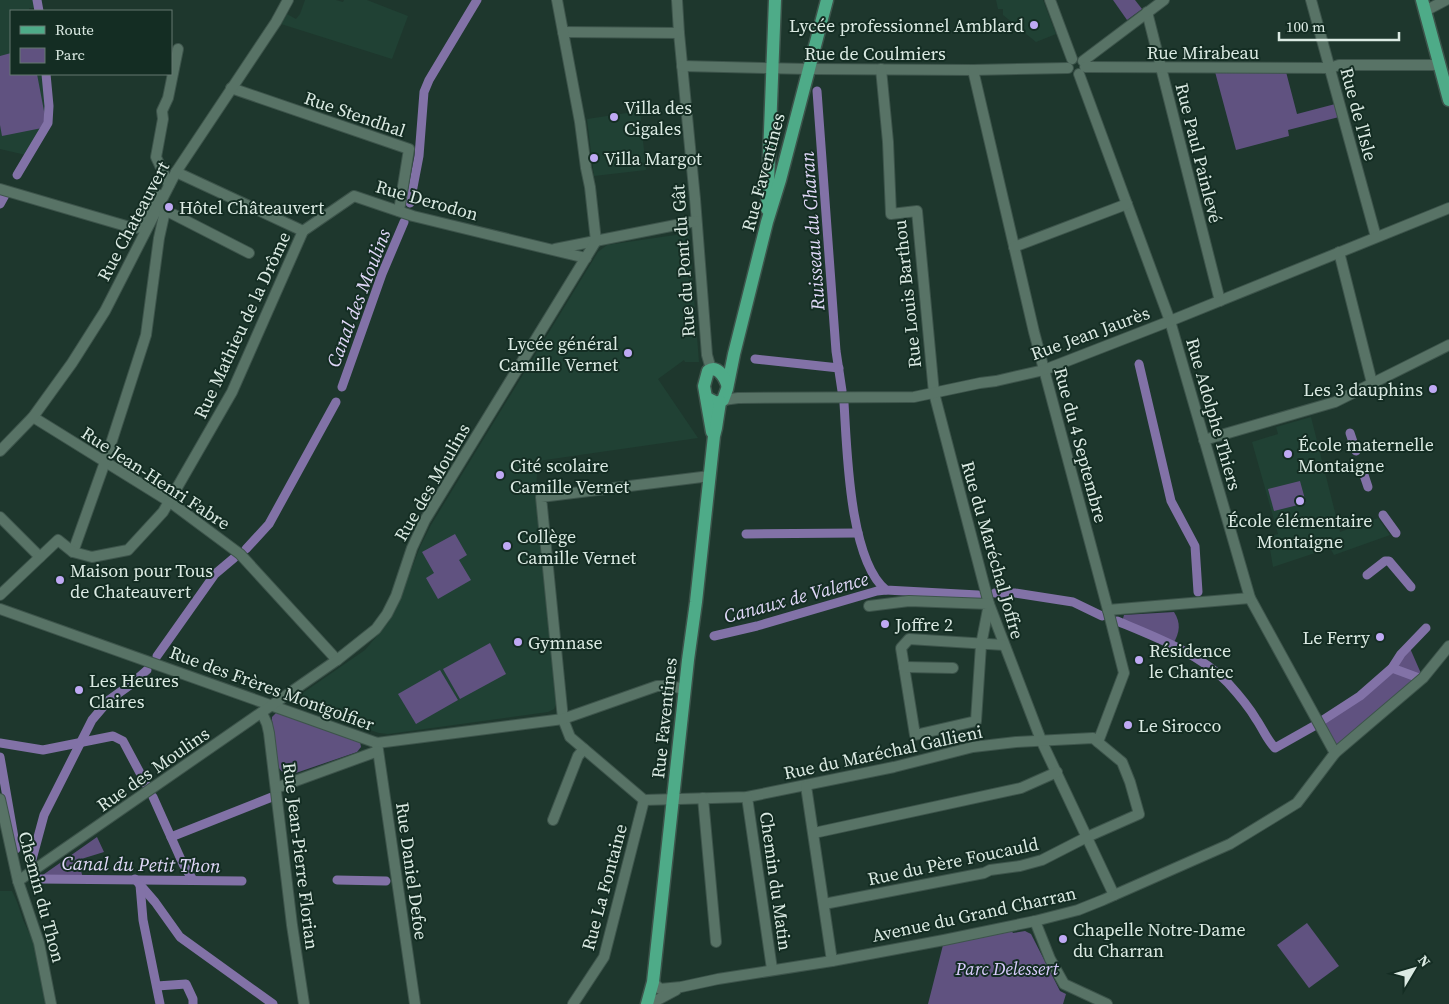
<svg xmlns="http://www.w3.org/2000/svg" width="1449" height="1004" font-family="'Source Serif 4',serif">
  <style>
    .built { fill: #204134 }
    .green { fill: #605280 }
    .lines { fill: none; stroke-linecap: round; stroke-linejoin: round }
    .canal { stroke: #8272a7; stroke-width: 9 }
    .minor-casing { stroke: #3d544b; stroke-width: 12 }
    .major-casing { stroke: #3d544b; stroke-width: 15 }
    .minor { stroke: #587366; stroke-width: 10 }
    .major { stroke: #4eab88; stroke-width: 12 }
    .poi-dot { fill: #bfa9f4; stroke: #142d23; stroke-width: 2 }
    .labels { text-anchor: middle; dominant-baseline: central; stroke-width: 4; stroke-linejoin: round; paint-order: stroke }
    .poi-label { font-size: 18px; fill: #dbeae3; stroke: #142d23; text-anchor: start }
    .street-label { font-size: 18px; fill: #dbeae3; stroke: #142d23 }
    .park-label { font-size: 18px; font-style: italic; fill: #dacdfd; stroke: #142d23 }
    .water-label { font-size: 19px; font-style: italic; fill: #e1d9f9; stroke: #142d23 }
  </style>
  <rect width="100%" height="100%" fill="#1e372d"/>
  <g class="built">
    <path d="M0,0H37L39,11H35L34,8H29L30,11H11V74H46L49,106L48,123L30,156L0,149Z"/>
    <path d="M305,0H336L343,2L344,0H367L408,16L392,59L281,24L287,14L296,19L300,14Z"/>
    <path d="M996,0H1043L1056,34L1036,42L1003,15V9H998Z"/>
    <path d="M640,111L646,170L594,176L587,119Z"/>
    <path d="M689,233L699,362H685L684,360L658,379L698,438L538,461L536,488L556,704L554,709L548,712L388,734L379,733L300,707L296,704L297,697L365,650L388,623L396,609L420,547L431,525L598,252L607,245Z"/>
    <path d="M1311,417L1340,532L1378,518L1390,535L1334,555L1330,548L1273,567L1268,537L1278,534L1252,442L1278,434L1276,427Z"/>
    <path d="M0,891H12L17,902L23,920L34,943L47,1004H0Z"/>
  </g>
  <g class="green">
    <path d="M1113,0H1135L1142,9L1127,20Z"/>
    <path d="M11,53V74H37L47,127L2,136L0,125V56Z"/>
    <path d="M1214,68H1285L1297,114L1339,103L1343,116L1288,130L1289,136L1236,150Z"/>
    <path d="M1300,481L1306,503L1274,511L1268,489Z"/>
    <path d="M455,534L467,555L459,560L471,580L438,599L426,578L434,573L422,552Z"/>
    <path d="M1174,612C1181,623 1180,632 1173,644L1122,622L1124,615Z"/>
    <path d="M490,643L506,674L460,699L443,669Z"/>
    <path d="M1409,646L1423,678L1335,753L1323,720C1345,705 1374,688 1392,668C1398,661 1402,653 1409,646Z"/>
    <path d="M440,670L458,700L416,724L398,694Z"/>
    <path d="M281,712L360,742L361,747L357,752L290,775H285L278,767L272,720V717L276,713Z"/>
    <path d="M97,837L104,852L78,860L83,878L40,877Z"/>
    <path d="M1307,923L1339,966L1309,988L1277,945Z"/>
    <path d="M1011,930L1013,933L1025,931L1031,934L1060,991L1066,994L1063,1004H928L943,945Z"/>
  </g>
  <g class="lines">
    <g class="canal">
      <path d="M37,0L39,11"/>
      <path d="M817,91L836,351L842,391"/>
      <path d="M17,175L48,123L49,106L46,74"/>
      <path d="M410,203L419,156L424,92L429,80L477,0"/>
      <path d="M0,204L5,195"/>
      <path d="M755,359L839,368"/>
      <path d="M1139,364L1171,501L1195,546L1198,592"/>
      <path d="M342,387L382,274L404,222"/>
      <path d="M844,403C847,449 849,560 886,590L978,595"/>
      <path d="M1350,433L1356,451"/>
      <path d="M1364,475L1368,487"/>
      <path d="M1383,515L1396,533"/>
      <path d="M746,534L858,533"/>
      <path d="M246,549L269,524L336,402"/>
      <path d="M1367,575L1385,561H1389L1411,587"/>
      <path d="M995,593H1015L1073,602L1102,616"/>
      <path d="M1117,621C1153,636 1201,654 1228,683C1238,694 1249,707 1256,719C1263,729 1267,740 1275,748L1314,726"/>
      <path d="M714,636L757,626L877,591L886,590"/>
      <path d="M157,656L215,574L234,558"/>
      <path d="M1392,668L1419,678"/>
      <path d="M1323,720L1360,696L1392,668L1401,654L1426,628"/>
      <path d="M0,743L43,750L113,736L123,741L147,786"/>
      <path d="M0,757L16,849"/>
      <path d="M153,797L183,864L193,880"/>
      <path d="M171,837L272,797"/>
      <path d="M31,863L44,815L92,720L109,700L130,685L147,670"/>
      <path d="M39,879L242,881"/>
      <path d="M135,879L155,902L180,937L273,1004"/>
      <path d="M337,880L386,881"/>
      <path d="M140,885L143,920L160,1004"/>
      <path d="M157,986L186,984L193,999V1004"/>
    </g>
    <defs>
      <g id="minor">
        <path d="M677,0L679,33L695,199L707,355L711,369"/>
        <path d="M1050,0L1072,59"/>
        <path d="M1311,0L1376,237"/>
        <path d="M1425,11L1446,0"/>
        <path d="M1147,12L1220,301"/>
        <path d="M563,32L679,33"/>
        <path d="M1083,61L1164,0"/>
        <path d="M682,66L809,69L973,70L1068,68"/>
        <path d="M1085,67L1330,68L1339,65H1440"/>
        <path d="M881,69L888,142L891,214L917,211L934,393L989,604L1041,740L1114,895"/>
        <path d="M973,70L1034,332L1108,610L1124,673L1098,742"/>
        <path d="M1079,74L1170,321L1250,598L1335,753"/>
        <path d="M231,88L409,149L399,211"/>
        <path d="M176,172L303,231"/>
        <path d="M169,185L156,157L163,119L162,111L168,98L178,49"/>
        <path d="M0,189L133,228H137L156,194L163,196"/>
        <path d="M161,208L249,253"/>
        <path d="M303,231L354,196L413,216L586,258"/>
        <path d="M1014,247L1127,204"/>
        <path d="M555,249L696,221"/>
        <path d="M1339,252L1372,383"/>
        <path d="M723,400L738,398L914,397L980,383L996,381L1044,370L1170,321L1449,208"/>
        <path d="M33,417L170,502L240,554L337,660"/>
        <path d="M1204,440L1335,402L1449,345"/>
        <path d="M0,451L33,417L72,363L105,311L176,172L276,22L288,0"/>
        <path d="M710,476L541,497L563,719L570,737L644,800L747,797L894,767L973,747L1016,742L1093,738L1122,762L1130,782L1139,814L1087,837L1042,860L1020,866L990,870L984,873L824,904"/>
        <path d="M0,517L40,557"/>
        <path d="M73,552L105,462L146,335L159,238L165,211"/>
        <path d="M0,595L58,540L73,552L92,557L128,550L163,512L232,392L303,231"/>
        <path d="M869,606L909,601L989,604L981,645L976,721L915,735L901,648L909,639L1004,645"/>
        <path d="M0,609L377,743L563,719L657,686H670L685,689"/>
        <path d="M1108,610L1250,598"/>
        <path d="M904,667L953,668"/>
        <path d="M262,713L267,724L269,733L292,925L304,1004"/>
        <path d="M377,743L415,1004"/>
        <path d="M806,786L832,961"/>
        <path d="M276,788L378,751"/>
        <path d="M747,797L772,969"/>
        <path d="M703,798L716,942"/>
        <path d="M0,799L18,881L39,943L51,1004"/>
        <path d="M553,820L578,756L584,749"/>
        <path d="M814,833L1021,788L1057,772"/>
        <path d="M18,881L337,660L376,629L387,614L396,596L412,548L425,520L596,241L590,187L586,168L580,122L557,0"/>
        <path d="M1035,921L1050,959L1064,984L1107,1004"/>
        <path d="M653,982L660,989L681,987L718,979L832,961L944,940L1035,921L1078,910L1103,900L1230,844L1297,803L1335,753L1423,678L1449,646"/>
        <path d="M573,1004L604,957L644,800"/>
        <path d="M650,1004L676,990"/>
      </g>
      <g id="major">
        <path d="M1422,0L1449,100"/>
        <path d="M767,209L775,0"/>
        <path d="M707,398L717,403L723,400L727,389L734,354L767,222L780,180L827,0"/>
        <path d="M712,432L704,386L708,371C717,365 724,376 727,384"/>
        <path d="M647,1004L653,982L688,660L696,602L714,436L716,428L720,402"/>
      </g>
    </defs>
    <use href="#minor" class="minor-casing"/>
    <use href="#major" class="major-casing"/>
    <use href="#minor" class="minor"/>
    <use href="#major" class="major"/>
  </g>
  <g class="poi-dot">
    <circle cx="1034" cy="25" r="5"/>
    <circle cx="614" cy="117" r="5"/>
    <circle cx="594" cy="158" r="5"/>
    <circle cx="169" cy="207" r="5"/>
    <circle cx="628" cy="353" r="5"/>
    <circle cx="1433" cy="389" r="5"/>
    <circle cx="1288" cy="454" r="5"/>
    <circle cx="500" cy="475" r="5"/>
    <circle cx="1300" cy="501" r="5"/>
    <circle cx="507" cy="546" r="5"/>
    <circle cx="60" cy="580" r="5"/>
    <circle cx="885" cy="624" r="5"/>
    <circle cx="1380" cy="637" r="5"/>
    <circle cx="518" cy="642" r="5"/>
    <circle cx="1139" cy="660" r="5"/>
    <circle cx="79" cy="690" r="5"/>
    <circle cx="1128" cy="725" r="5"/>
    <circle cx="1063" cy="939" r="5"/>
  </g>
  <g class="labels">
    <g class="poi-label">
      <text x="1024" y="25" text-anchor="end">Lycée professionnel Amblard</text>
      <text x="624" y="107">Villa des<tspan x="624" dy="21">Cigales</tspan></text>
      <text x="604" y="158">Villa Margot</text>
      <text x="179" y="207">Hôtel Châteauvert</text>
      <text x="618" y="343" text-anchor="end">Lycée général<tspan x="618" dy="21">Camille Vernet</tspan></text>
      <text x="1423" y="389" text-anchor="end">Les 3 dauphins</text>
      <text x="1298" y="444">École maternelle<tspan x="1298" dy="21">Montaigne</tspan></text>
      <text x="510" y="465">Cité scolaire<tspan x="510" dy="21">Camille Vernet</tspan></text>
      <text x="1300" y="520" text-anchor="middle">École élémentaire<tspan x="1300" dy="21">Montaigne</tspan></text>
      <text x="517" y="536">Collège<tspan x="517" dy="21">Camille Vernet</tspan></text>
      <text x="70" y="570">Maison pour Tous<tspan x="70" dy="21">de Chateauvert</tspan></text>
      <text x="895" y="624">Joffre 2</text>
      <text x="1370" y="637" text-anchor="end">Le Ferry</text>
      <text x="528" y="642">Gymnase</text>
      <text x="1149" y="650">Résidence<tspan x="1149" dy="21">le Chantec</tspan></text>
      <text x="89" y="680">Les Heures<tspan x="89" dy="21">Claires</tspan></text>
      <text x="1138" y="725">Le Sirocco</text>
      <text x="1073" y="929">Chapelle Notre-Dame<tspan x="1073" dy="21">du Charran</tspan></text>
    </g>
    <g class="street-label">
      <text x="1203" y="52">Rue Mirabeau</text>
      <text x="875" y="53">Rue de Coulmiers</text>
      <text transform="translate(355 114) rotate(19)">Rue Stendhal</text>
      <text transform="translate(1359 114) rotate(75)">Rue de l'Isle</text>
      <text transform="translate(1199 153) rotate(76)">Rue Paul Painlevé</text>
      <text transform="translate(763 172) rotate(-75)">Rue Faventines</text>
      <text transform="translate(427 200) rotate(16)">Rue Derodon</text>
      <text transform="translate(133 221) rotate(-62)">Rue Chateauvert</text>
      <text transform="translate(683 261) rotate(-94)">Rue du Pont du Gât</text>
      <text transform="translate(907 294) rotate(-96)">Rue Louis Barthou</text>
      <text transform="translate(242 325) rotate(-65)">Rue Mathieu de la Drôme</text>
      <text transform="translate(1090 333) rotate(-20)">Rue Jean Jaurès</text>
      <text transform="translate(1214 414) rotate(74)">Rue Adolphe Thiers</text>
      <text transform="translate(1081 445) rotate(75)">Rue du 4 Septembre</text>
      <text transform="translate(156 478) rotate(33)">Rue Jean-Henri Fabre</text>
      <text transform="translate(432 482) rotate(-60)">Rue des Moulins</text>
      <text transform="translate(993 550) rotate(74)">Rue du Maréchal Joffre</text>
      <text transform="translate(272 688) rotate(20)">Rue des Frères Montgolfier</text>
      <text transform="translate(664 718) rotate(-84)">Rue Faventines</text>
      <text transform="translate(883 752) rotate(-12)">Rue du Maréchal Gallieni</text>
      <text transform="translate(153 769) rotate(-35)">Rue des Moulins</text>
      <text transform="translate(301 856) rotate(83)">Rue Jean-Pierre Florian</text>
      <text transform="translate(953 861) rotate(-12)">Rue du Père Foucauld</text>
      <text transform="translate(412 871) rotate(82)">Rue Daniel Defoe</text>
      <text transform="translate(776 881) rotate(82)">Chemin du Matin</text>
      <text transform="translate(604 887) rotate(-75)">Rue La Fontaine</text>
      <text transform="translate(42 897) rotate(75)">Chemin du Thon</text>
      <text transform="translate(974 914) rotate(-12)">Avenue du Grand Charran</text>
    </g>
    <g class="park-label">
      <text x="1007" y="968">Parc Delessert</text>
    </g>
    <g class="water-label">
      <text transform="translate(812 231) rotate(-94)">Ruisseau du Charan</text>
      <text transform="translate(358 298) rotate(-69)">Canal des Moulins</text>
      <text transform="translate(796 597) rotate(-15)">Canaux de Valence</text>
      <text transform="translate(141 864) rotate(1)">Canal du Petit Thon</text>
    </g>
  </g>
  <rect x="10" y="10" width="162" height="65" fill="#142d23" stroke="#647970"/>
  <rect x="20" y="26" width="25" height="8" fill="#4eab88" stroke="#647970"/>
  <text x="55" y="35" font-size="15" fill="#dbeae3">Route</text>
  <rect x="20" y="48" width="25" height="15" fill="#605280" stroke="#647970"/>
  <text x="55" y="60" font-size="15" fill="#dbeae3">Parc</text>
  <g transform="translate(1414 969) rotate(52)" stroke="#142d23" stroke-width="4" paint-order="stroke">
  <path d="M0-4L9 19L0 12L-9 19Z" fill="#dbeae3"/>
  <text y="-8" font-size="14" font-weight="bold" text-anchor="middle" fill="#dbeae3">N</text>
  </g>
  <path d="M1279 32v8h120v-8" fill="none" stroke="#dbeae3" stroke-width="2.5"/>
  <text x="1286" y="32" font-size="15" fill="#dbeae3" stroke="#142d23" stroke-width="4" paint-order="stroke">100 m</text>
</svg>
